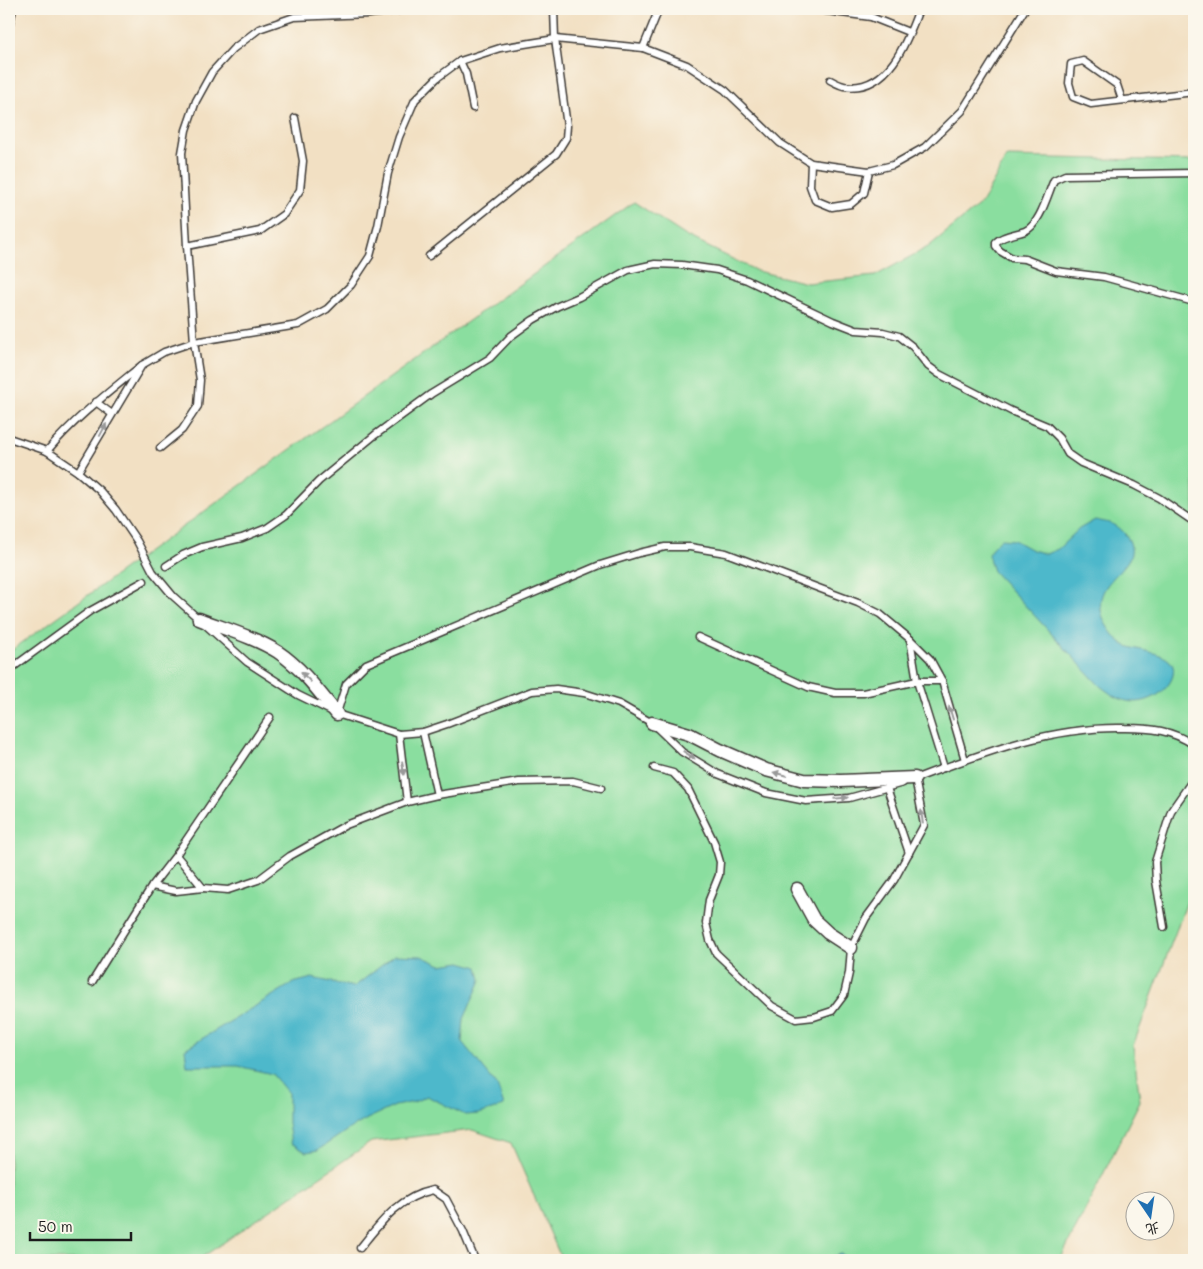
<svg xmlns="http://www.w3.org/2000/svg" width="1203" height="1269" font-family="Mali,'LXGW WenKai TC',sans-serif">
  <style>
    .green { fill: #8ade9f; stroke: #537d5e }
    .water { fill: #4eb8cb; stroke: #356a74 }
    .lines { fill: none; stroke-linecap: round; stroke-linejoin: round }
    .service-casing { stroke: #3c3935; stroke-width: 9 }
    .minor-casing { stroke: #3c3935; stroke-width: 15 }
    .service { stroke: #fff; stroke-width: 6 }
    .minor { stroke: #fff; stroke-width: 12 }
    .oneway { fill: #999 }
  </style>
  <rect width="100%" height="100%" fill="#fbf7ec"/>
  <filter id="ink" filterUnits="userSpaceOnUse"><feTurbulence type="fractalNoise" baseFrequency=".02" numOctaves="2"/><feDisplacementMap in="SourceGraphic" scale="10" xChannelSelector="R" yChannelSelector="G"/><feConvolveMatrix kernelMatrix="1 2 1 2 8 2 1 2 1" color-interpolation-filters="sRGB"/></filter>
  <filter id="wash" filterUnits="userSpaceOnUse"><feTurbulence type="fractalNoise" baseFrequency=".0096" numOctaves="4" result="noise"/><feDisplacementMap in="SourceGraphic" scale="20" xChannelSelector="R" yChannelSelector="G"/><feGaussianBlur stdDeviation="1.12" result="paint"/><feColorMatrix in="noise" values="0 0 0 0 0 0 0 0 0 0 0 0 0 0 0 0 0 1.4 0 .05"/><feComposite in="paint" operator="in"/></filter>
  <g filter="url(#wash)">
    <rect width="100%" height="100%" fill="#f2e0c3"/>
    <path class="green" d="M1007,157L1194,161V883L1133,1046L1140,1101L1060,1260H562L511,1143L472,1130L371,1142L198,1260H9V652L634,202L686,236L757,271L807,283L875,276L928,247L981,204Z"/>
    <g class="water">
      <path d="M1095,520C1100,521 1105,522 1110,523C1123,527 1137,545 1129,559C1119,576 1097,586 1101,610C1103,623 1113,637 1123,644C1137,653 1179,650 1173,675C1171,684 1162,693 1154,697C1132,708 1116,699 1099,685L993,571C987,554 987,551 1001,539L1014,540L1032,550L1046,554L1058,549L1079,529Z"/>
      <path d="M395,955L421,956L441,965L461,962L478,967L481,980L464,1019L462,1042L497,1085L504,1106L479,1114L465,1115L427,1096L414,1102L395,1106L367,1119L349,1129L318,1150L306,1152L291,1143L288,1123V1093L272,1074L238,1066H187L185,1049L293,983L312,978L354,987Z"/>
      <path d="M841,1254L853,1260H824L826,1259Z"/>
    </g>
  </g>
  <g filter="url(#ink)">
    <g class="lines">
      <defs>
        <g id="service">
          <path d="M812,9L871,17L911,33"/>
          <path d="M9,27L13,9"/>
          <path d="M643,48L659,9"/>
          <path d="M460,61L466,74L473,108"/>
          <path d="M830,80C834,82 839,85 844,86C888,93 907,42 919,9"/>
          <path d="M1122,100L1117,85L1083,61L1071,64L1069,83L1073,97L1091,104L1194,92"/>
          <path d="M811,163L810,186L815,200L832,207L851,204L864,193L869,171"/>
          <path d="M1194,173L1065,175L1054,180C1048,193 1040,225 1025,231C1015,235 1005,234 996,242V246L1000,251L1012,258L1025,259L1056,271L1104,277L1194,302"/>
          <path d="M187,246L260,231L284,214L300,190L303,161L295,118"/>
          <path d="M429,256L556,154L566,138L567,126L555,39L554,9"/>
          <path d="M142,365L164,352L194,342L298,325L327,309L351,285L370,256L378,226L388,173L399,137L415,100L437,78L460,61L500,48L555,39L643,48L687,65L725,90L780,143L811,163L869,171L893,165L925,147L962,111L1025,9"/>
          <path d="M96,402L112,414"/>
          <path d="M9,438L47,451L78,472L100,491L116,510L137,541L153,572L173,596L247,662L298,695L337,714L399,734L423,732L447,724L532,691L556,689L584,693L619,704L652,723L682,752L718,774L766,793L806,801L849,798L903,783"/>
          <path d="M160,448L182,430L198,406L200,380L194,342L187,246L182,153L186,130L196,101L212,72L233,49L259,29L294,17L369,14L413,9"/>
          <path d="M47,451C75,418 109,392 142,365L78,472"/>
          <path d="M166,566L183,555L202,547L242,538L267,528L286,515L319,481L375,435L431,394L490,358L511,336L533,320L558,306L579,297L628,270L655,264L682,265L717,270L747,280L833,321L856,330L883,332L899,336L913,347L928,366L939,374L1011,411L1047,426L1059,438L1068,454L1081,463L1134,485L1159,498L1194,522"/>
          <path d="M698,637L808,687L835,693H863L917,681H942"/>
          <path d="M9,670L90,611L144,581"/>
          <path d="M337,713L346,684L366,664L600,565L639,553L665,547H690L726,553L858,603L880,614L910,639"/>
          <path d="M423,732L437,795"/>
          <path d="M399,734L407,802"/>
          <path d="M654,768L673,773L688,789L714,842L720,862L719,875L709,900L706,923L710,940L716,953L772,1006L796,1019L814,1017L832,1011L844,995L849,973L851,948L866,918L894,880L924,825L915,778"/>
          <path d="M944,768L917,681L910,639L930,659L942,681L965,760"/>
          <path d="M914,779C983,753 1051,726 1125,728C1151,728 1172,730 1194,745"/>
          <path d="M887,788L909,853"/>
          <path d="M152,886L176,891L203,888L176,855"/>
          <path d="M203,888L228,890L258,880L290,856L346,825L407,802L437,795L519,782L573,781L601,788"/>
          <path d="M1164,927L1156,881L1155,862L1171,811L1194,778"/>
          <path d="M92,982L152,886L176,855L270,717"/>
          <path d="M360,1248C381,1222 399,1197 433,1190L446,1199L463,1231L475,1260"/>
        </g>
        <g id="minor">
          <path d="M199,619C225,629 254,637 278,652C302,668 320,693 337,714"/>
          <path d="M652,723L689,734L720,750L766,770L804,780L841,781L915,778"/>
          <path d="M797,889L814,920L828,933L851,948"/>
        </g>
      </defs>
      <use href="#service" class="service-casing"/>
      <use href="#minor" class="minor-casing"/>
      <use href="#service" class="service"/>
      <use href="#minor" class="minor"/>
    </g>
    <defs><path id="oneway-solid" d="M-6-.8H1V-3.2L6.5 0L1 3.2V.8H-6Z" transform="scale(1.25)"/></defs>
    <g class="oneway">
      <use href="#oneway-solid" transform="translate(103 430) rotate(-62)"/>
      <use href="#oneway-solid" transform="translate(306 677) rotate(-135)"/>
      <use href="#oneway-solid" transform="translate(951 713) rotate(-107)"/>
      <use href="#oneway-solid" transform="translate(689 755) rotate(33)"/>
      <use href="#oneway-solid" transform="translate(403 768) rotate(83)"/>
      <use href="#oneway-solid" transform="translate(780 774) rotate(-165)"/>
      <use href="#oneway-solid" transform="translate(841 798) rotate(-5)"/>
      <use href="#oneway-solid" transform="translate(922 817) rotate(-97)"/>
    </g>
  </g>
  <rect width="1203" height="1269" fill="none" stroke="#fbf7ec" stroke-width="30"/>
  <g transform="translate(1150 1216) rotate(167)"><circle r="24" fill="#fbf7ec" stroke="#a29f99"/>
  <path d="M0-4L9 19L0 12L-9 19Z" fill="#1f6fb2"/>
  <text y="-8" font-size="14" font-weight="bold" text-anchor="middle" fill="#1c1c1c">北</text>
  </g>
  <path d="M30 1232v8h101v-8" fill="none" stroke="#1c1c1c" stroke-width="2.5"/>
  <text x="38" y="1232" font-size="15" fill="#1c1c1c" stroke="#fbf7ec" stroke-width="4" paint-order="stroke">50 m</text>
</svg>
